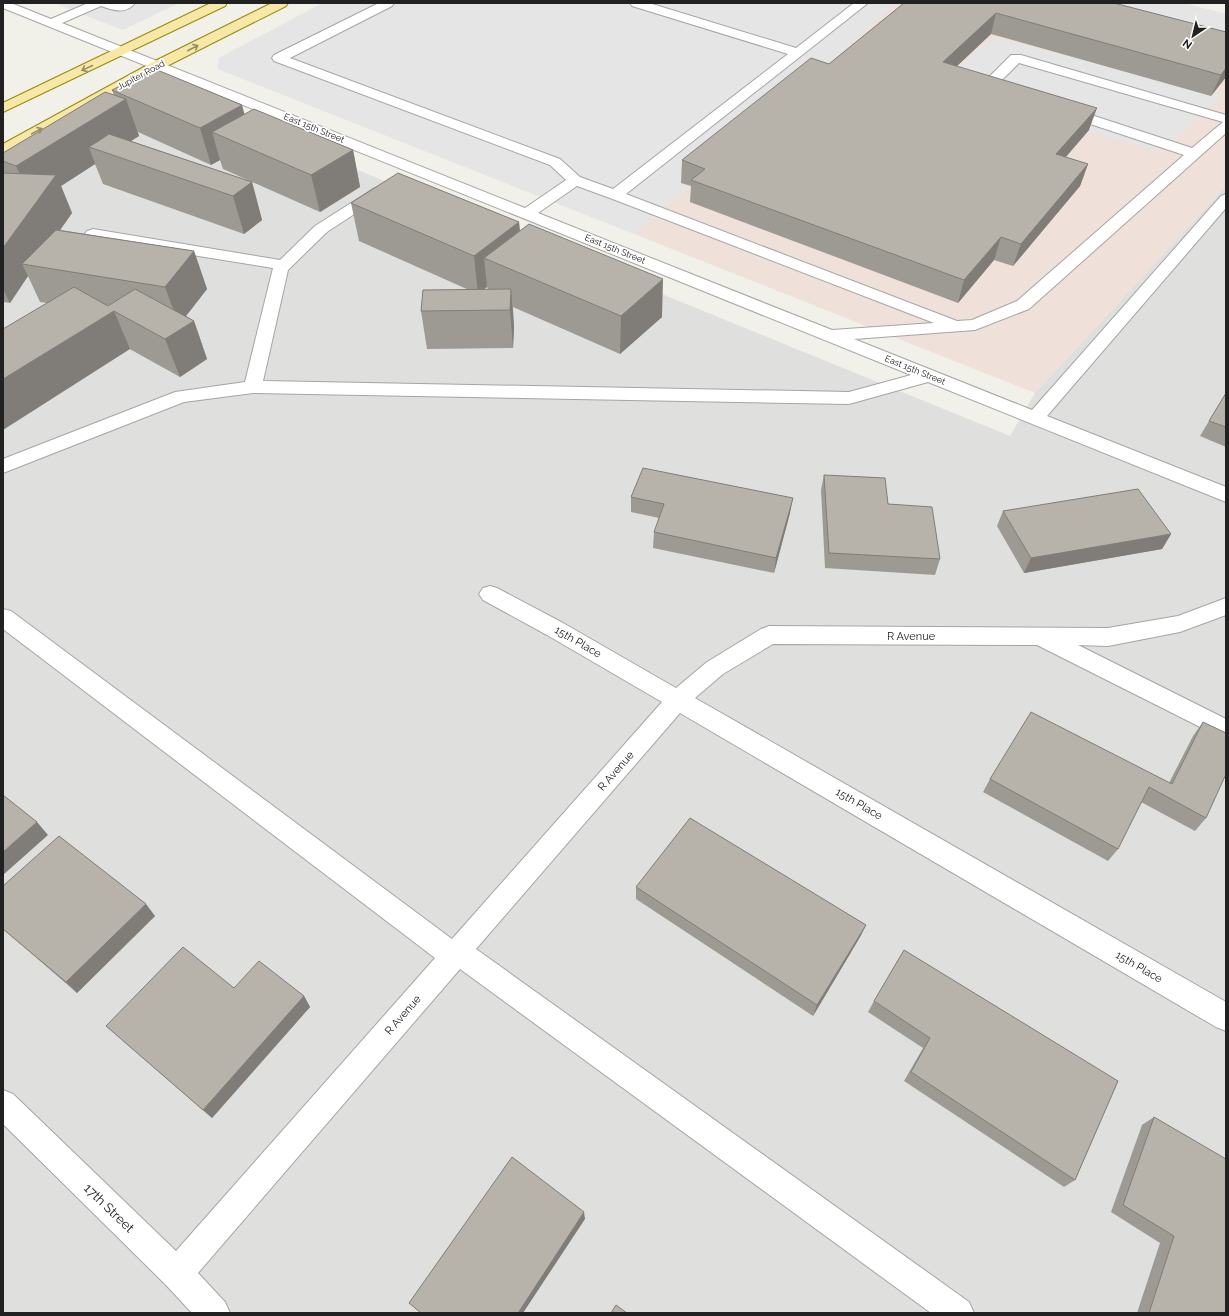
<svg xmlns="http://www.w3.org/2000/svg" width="1229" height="1316" font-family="Raleway,sans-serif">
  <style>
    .residential { fill: #dfdfde }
    .commercial { fill: #f0e0da }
    .parking { fill: #e5e5e5 }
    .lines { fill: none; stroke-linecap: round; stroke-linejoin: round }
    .minor-casing { stroke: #a5a5a5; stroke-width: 2 }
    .major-casing { stroke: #968909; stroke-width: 2 }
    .minor { fill: #fff; fill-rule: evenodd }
    .major { fill: #f7e8a8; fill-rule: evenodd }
    .wall { fill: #9d9a93; fill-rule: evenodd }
    .shaded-wall { fill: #807d78 }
    .building { fill: #b7b3ab; stroke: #807d78 }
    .oneway { stroke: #978e6b }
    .labels { text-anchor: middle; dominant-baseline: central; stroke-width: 3.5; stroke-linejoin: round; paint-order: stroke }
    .far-street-label { font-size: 9px; fill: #212121; stroke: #fff }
    .street-label { font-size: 11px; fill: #212121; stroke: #fff }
    .near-street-label { font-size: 13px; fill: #212121; stroke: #fff }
  </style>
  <rect width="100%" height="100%" fill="#f1f0e9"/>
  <path class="residential" d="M159,89L1010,436L1035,393L1226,186V1313H3V173Z"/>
  <path class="commercial" d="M323,3H1183L1226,14V186L1035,393L218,69L219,58Z"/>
  <g class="parking">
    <path d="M54,3H179L123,30Z"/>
    <path d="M323,3H898L635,234L218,69L219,58Z"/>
    <path d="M1029,3H1181L1226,15V56Z"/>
    <path d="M994,37L1223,95L1160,152L935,88Z"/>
  </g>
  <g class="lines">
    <defs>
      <g id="minor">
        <path d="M3,3H11L51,19L88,3H135C126,15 112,10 101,6L62,23L525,208L566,180L550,165L274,61L272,58L274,55L379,3H394L392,6L290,58L560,159L580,177L613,189L788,54L632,6L630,3H649L796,48L854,3H868L626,194L957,321L972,320L1017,301L1184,155L1060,114L1058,111L1060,108L1065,107L1070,108L1192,148L1223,122L1019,63L997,85L1011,89L1013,92L1011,95L1006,96L983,89L981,86L983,83L1011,55H1021L1226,115V133L1029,309L975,330L854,339L1032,410L1221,196L1226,194V208L1047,416L1226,487V502L928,382L849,404L253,393L184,402L3,473V459L175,392L245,382L273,268L93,239L87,237L85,234L87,231L93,229L280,260L315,226L373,189L378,187L383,189L386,192L383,195L327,232L288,270L263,381L849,392L911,375L3,8ZM577,186L610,198L934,323L832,330L538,213Z"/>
        <path d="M490,586L497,588L563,623L676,688L707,662L761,629L769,626L1108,628L1178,616L1226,598V615L1180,632L1108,646L1078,645L1226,719V740L1037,645L773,644L723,674L695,698L1226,1002V1031L1216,1027L680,713L476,949L969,1302L974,1313H931L460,969L198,1273L225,1302L230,1313H192L166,1285L3,1124V1090L13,1094L176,1251L435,958L3,629V609L11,611L452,939L662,702L547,635L483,600L479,594L483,588Z"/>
      </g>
      <g id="major">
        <path d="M211,3H227L225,6L3,112V103Z"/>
        <path d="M272,3H288L286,6L163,68L8,153L3,154V144L153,62Z"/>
      </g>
    </defs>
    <use href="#minor" class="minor-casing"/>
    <use href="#major" class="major-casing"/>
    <use href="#minor" class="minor"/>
    <use href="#major" class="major"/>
  </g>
  <g class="wall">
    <path d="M904,3L1226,32V77L1211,96L991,34L957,66L1089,130L1066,157L1088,164L1080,186L1013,266L994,260L958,303L690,202L691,186L681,183L682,160L829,64Z"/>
    <path d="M112,90L244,114L353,150L360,187L320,212L223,169L220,160L211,165L138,132L139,136L131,141L252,182L262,220L244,234L103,184L95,164L61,186L72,213L60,230L194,251L207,289L186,316L194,321L207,359L180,377L47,303L40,302L28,276L10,303L3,302V153L114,95Z"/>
    <path d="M351,203L519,222L520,231L662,317L620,354L513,307L514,327L513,348L427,349L421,311L469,290L359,241ZM487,287L488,289H484Z"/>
    <path d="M1226,393V447L1200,436L1209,421Z"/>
    <path d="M824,475L888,504L940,559L935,575L825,568L821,490Z"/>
    <path d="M631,497L790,513L774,573L653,548L654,532L659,518L631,512Z"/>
    <path d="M1003,511L1171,534L1162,549L1024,573L997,526Z"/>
    <path d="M1203,722L1206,818L1195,831L1141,802L1118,849L1108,861L983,792L990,779L1169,783L1193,736Z"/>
    <path d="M3,886L155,916L77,993L3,929Z"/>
    <path d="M636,887L866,925L860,937L813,1016L636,899Z"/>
    <path d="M234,988L304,996L310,1007L212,1118L106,1026Z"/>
    <path d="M874,1001L1118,1081L1075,1180L1064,1187L904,1081L923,1048L868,1012Z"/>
    <path d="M1154,1117L1226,1313H1137L1160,1243L1111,1212L1142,1125Z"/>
  </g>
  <g class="shaded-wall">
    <path d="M996,13L991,34L938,84L943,62Z"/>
    <path d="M1226,68V77L1211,96L1221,75Z"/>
    <path d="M126,99L139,136L110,154L89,147L95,164L61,186L72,213L35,266L22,264L28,276L10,303L3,289V248L33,203L16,166Z"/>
    <path d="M242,105L252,142L212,132L220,160L211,165L200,128Z"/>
    <path d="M1097,108L1089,130L1049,176L1056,154Z"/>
    <path d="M353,150L360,187L320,212L311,175Z"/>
    <path d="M1088,164L1080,186L1013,266L1021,244Z"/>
    <path d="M252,182L262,220L244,234L233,196Z"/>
    <path d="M519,222L522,260L484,258L487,287L478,294L474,256Z"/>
    <path d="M1001,237L994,260L958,303L964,280Z"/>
    <path d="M194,251L207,289L179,325L165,287Z"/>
    <path d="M663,279L662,317L620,354L621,316Z"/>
    <path d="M511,289L514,327L513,348L510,310Z"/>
    <path d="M114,311L130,349L3,430V379Z"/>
    <path d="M194,321L207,359L180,377L165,339Z"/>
    <path d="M793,498L790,513L774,573L776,558Z"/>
    <path d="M1171,534L1162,549L1024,573L1031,558Z"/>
    <path d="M37,822L48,835L3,875V852Z"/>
    <path d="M146,904L155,916L77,993L66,982Z"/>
    <path d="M866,925L860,937L813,1016L817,1005Z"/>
    <path d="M304,996L310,1007L212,1118L203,1110Z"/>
    <path d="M584,1212L585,1219L523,1313H518Z"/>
  </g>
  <g class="building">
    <path d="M904,3H1114L1226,32V68L1221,75L996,13L943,62L1097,108L1056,154L1088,164L1021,244L1001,237L964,280L691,180L705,169L682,160L811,58L829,64Z"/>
    <path d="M155,69L242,105L200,128L112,90Z"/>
    <path d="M105,92L126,99L16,166L3,161V153Z"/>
    <path d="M254,109L353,150L311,175L212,132Z"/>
    <path d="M109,134L252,182L233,196L89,147Z"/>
    <path d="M3,173L56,175L3,248Z"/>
    <path d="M398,173L519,222L474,256L351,203Z"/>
    <path d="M529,224L663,279L621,316L484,258Z"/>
    <path d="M56,230L194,251L165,287L22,264Z"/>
    <path d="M74,287L108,306L135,289L194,321L165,339L114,311L3,379V329Z"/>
    <path d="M511,289L510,310L421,311L423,290Z"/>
    <path d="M1226,393V427L1209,421Z"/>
    <path d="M643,468L793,498L776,558L654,532L664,504L631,497Z"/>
    <path d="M824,475L885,478L888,504L932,507L940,559L829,553Z"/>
    <path d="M1138,489L1171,534L1031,558L1003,511Z"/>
    <path d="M1031,712L1172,784L1203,722L1226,733V774L1206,818L1149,787L1118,849L990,779Z"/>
    <path d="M3,795L37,822L3,852Z"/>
    <path d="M690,818L866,925L817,1005L636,887Z"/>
    <path d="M59,836L146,904L66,982L3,929V886Z"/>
    <path d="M183,947L234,988L259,961L304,996L203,1110L106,1026Z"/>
    <path d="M904,950L1118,1081L1075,1180L911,1072L930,1038L874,1001Z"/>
    <path d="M1154,1117L1226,1159V1313H1149L1174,1236L1123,1205Z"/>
    <path d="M512,1157L584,1212L518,1313H421L409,1303Z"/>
    <path d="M616,1305L627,1313H611Z"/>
  </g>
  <defs><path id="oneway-shaft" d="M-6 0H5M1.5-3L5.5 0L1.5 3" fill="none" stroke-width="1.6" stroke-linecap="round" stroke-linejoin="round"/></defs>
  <g class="oneway">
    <use href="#oneway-shaft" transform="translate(193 48) rotate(-27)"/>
    <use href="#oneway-shaft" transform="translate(87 68) rotate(155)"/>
    <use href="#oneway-shaft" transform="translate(37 131) rotate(-28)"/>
  </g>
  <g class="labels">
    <g class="far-street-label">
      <text transform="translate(141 75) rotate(-28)">Jupiter Road</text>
      <text transform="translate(314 128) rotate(22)">East 15th Street</text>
      <text transform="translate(615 249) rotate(22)">East 15th Street</text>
      <text transform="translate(915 370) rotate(22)">East 15th Street</text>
    </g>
    <g class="street-label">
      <text x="911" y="636">R Avenue</text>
      <text transform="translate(578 642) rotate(30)">15th Place</text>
      <text transform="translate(616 771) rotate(-49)">R Avenue</text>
      <text transform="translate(859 804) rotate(30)">15th Place</text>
      <text transform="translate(1139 967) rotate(30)">15th Place</text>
      <text transform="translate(403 1015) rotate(-49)">R Avenue</text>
    </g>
    <g class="near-street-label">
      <text transform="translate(109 1208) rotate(44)">17th Street</text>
    </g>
  </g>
  <rect width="1229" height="1316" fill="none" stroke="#212121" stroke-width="8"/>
  <g transform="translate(1193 36) rotate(215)" stroke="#ffffff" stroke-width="3" paint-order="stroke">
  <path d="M0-3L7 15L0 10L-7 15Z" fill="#212121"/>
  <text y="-6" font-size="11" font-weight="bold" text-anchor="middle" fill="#212121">N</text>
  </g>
</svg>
